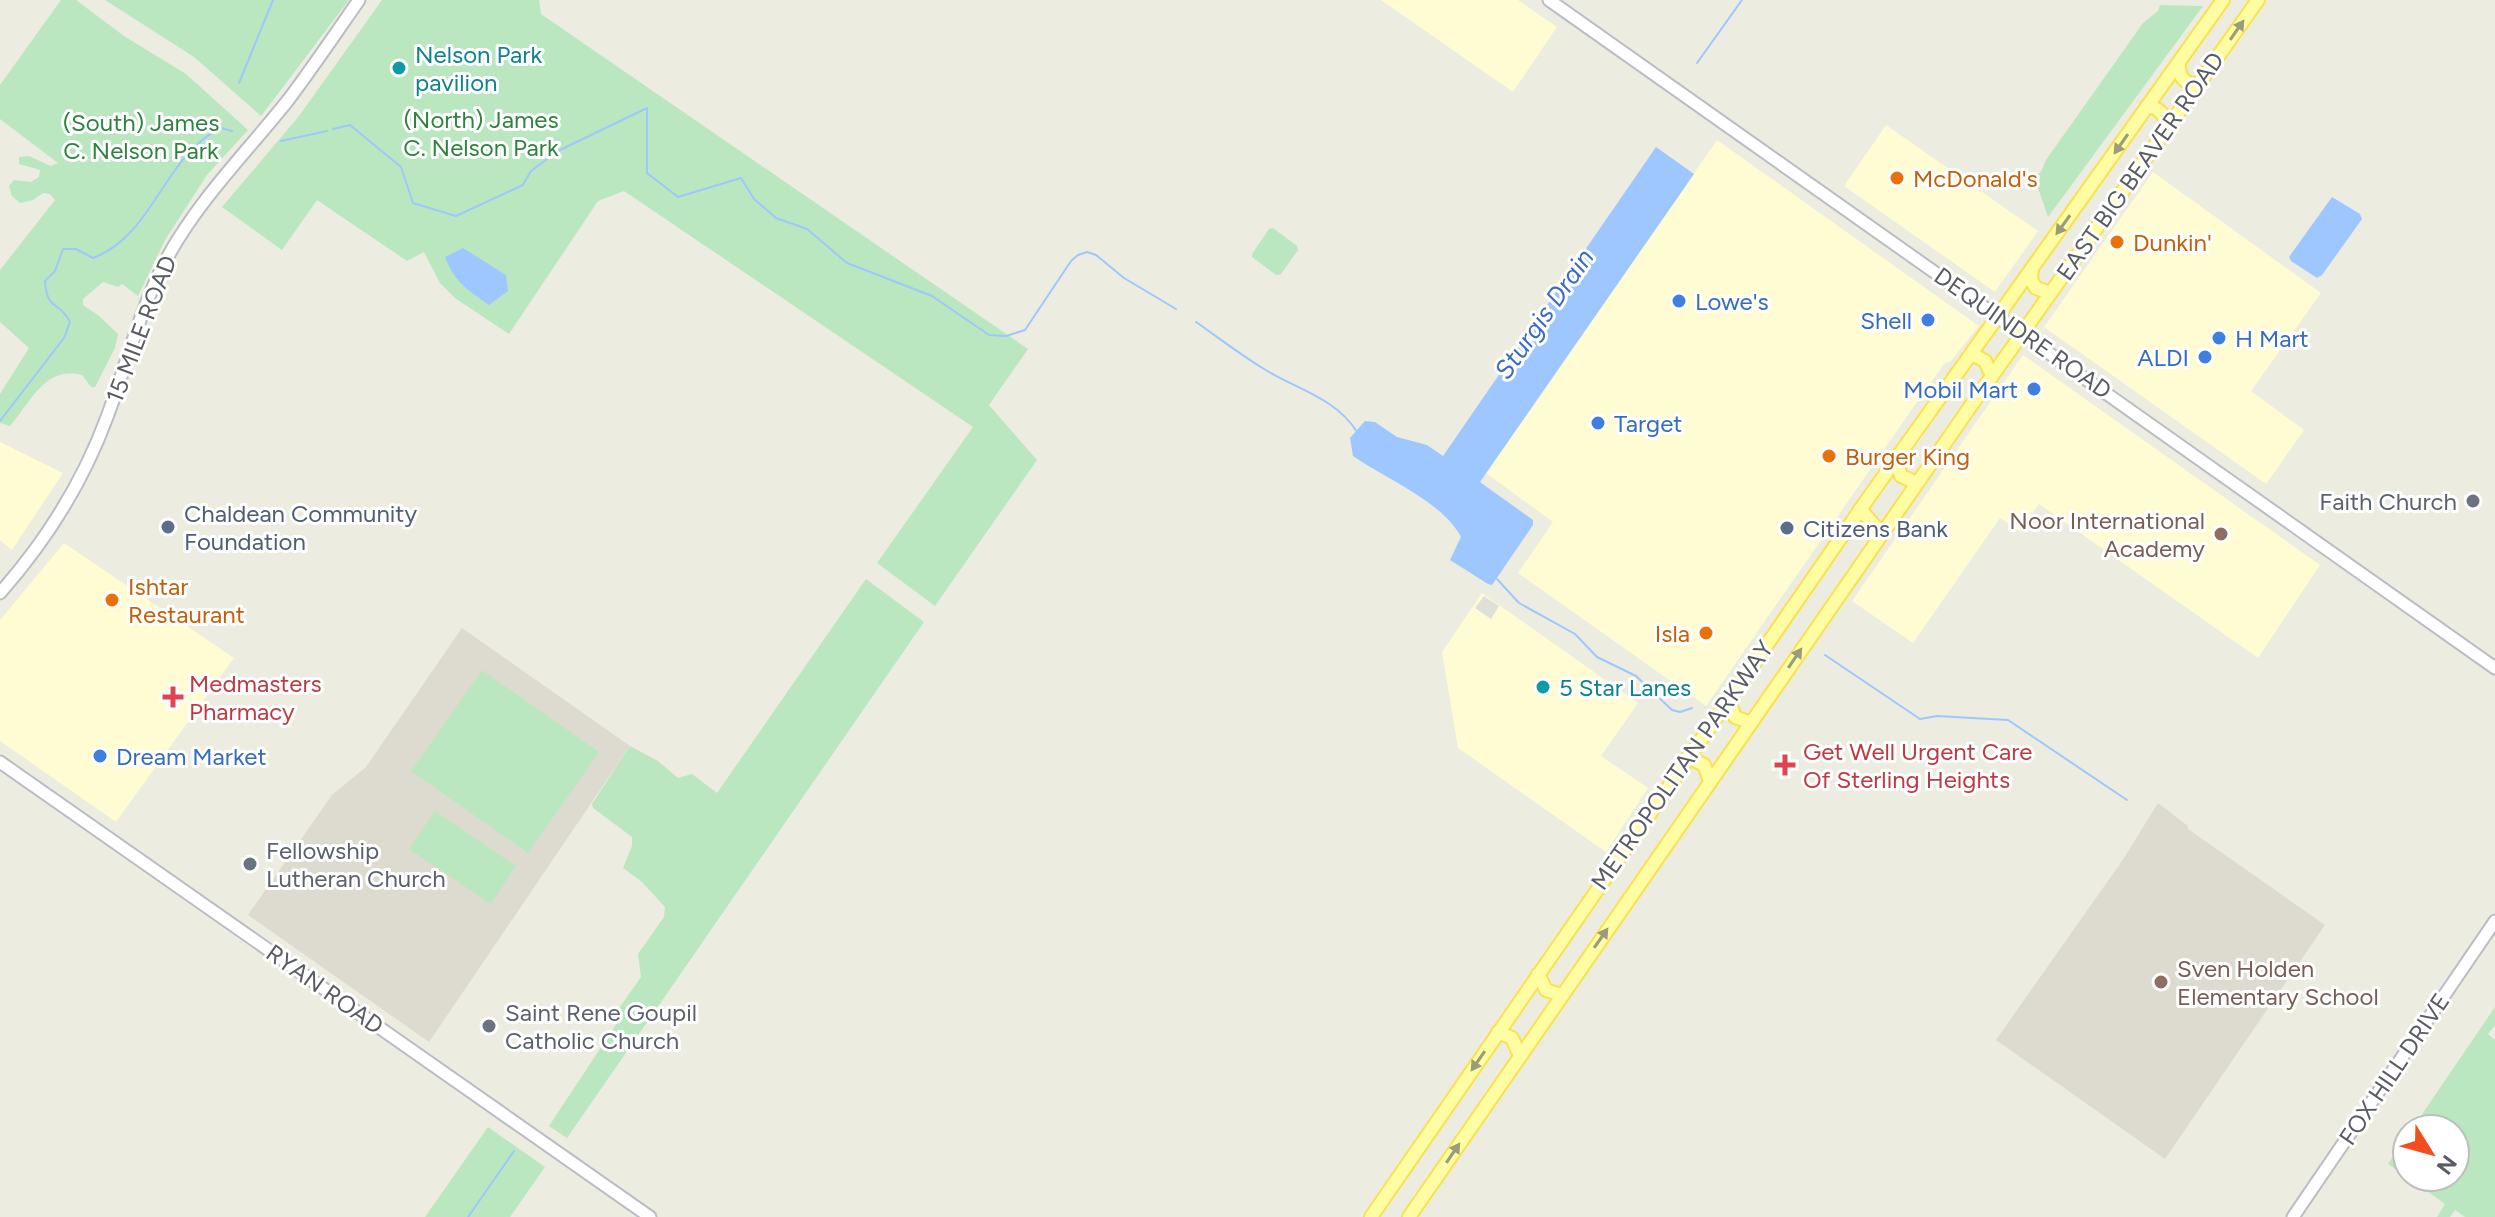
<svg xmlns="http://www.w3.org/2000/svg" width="2495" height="1217" font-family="Figtree,sans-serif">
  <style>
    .commercial { fill: #fffbd3 }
    .industrial { fill: #e0dfd8 }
    .education { fill: #dddbcf }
    .green { fill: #bae7c0 }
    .water { fill: #9ec7ff }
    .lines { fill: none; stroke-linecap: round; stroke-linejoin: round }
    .stream { stroke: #9ec7ff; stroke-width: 2 }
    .secondary-casing { stroke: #bbbdc5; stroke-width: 15 }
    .primary-casing { stroke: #fae24c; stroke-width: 16 }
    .secondary { stroke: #fff; stroke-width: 11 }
    .primary { stroke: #fffda3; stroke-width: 12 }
    .oneway { fill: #9b9c7c }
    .culture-dot { fill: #0f9aa8; stroke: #fff; stroke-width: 3 }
    .food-dot { fill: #e8710a; stroke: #fff; stroke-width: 3 }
    .shop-dot { fill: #3f7fe0; stroke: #fff; stroke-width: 3 }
    .worship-dot { fill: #6b7280; stroke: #fff; stroke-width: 3 }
    .service-dot { fill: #5c6f8a; stroke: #fff; stroke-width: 3 }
    .education-dot { fill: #8d6e63; stroke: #fff; stroke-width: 3 }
    .health-dot { fill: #e0444e; stroke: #fff; stroke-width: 3 }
    .labels { text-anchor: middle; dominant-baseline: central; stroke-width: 6; stroke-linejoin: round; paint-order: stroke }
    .culture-label { font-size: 24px; fill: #0d838f; stroke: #fff; text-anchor: start }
    .park-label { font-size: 24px; fill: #2e843f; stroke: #fff }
    .street-label { font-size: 24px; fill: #595c62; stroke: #fff }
    .food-label { font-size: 24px; fill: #c56008; stroke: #fff; text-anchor: start }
    .shop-label { font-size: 24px; fill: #366cbe; stroke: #fff; text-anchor: start }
    .worship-label { font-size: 24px; fill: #5b616d; stroke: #fff; text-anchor: start }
    .service-label { font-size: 24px; fill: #4e5e75; stroke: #fff; text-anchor: start }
    .education-label { font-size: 24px; fill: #785e54; stroke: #fff; text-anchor: end }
    .health-label { font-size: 24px; fill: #be3a42; stroke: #fff; text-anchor: start }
    .water-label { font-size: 26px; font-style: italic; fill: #3a6bc9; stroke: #fff }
  </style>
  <rect width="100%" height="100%" fill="#edece0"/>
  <g class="commercial">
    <path d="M1381,0H1518L1557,27L1513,92Z"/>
    <path d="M1886,125L2038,231L1995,292L1844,186Z"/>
    <path d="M1717,140L1979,326L1950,362L1945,363L1926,389L1706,706L1518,573L1553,522L1486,473Z"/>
    <path d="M2153,172L2321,293L2251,391L2304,430L2266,484L2044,327Z"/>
    <path d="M2023,355L2320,565L2258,658L2039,504L2020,531L2000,518L1913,643L1852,601Z"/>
    <path d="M0,442L63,473L12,550L0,540Z"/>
    <path d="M64,543L234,658L116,822L0,741V620Z"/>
    <path d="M1482,593L1638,703L1601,756L1648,788L1606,852L1458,748L1442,652Z"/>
  </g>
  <path class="industrial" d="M1484,596L1499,606L1491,619L1475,608Z"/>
  <g class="education">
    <path d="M462,628L630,746L429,1042L248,915L332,795L366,767Z"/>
    <path d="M2158,803L2188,826V829L2325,925L2165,1159L1996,1040L2124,858Z"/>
  </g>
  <g class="green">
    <path d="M61,0H76L124,36L186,74L248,130L207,175L165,240L138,296L122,284L118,287L103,282L83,299V305L98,315L118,334L115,348L95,387H91L82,375C44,366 32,401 10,426L0,423V394L29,348L0,322V270L55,200L50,194L43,193L33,200L20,203L12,196L9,186L14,180L31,182L39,177L40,170L19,164V157L29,156L51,166L58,163L0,119V85Z"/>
    <path d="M105,0H349L261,116L194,57Z"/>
    <path d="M382,0H539L541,14L1028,349L989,405L1037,460L935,606L877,563L973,427L624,191L598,201L509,334L455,298L440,283L424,252L407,261L317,200L282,250L222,207L299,116Z"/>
    <path d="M2160,5L2203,6L2048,217L2034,176L2041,172L2046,160L2143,23L2158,11Z"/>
    <path d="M1273,228L1297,246L1298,250L1281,274L1276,275L1252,257V254L1269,229Z"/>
    <path d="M866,579L924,622L567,1138L549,1126L619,1020L620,1007L641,977L638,954L664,917L665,907L642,882L623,868L632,846V837L593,808L592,804L630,746L658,761L678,778L692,774L717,793Z"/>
    <path d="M482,670L599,752L528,853L411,771Z"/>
    <path d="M435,811L516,866L491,904L409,849Z"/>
    <path d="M2495,1007V1025L2488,1034L2495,1040V1217H2465L2455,1210L2450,1217H2437L2445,1204L2407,1177H2455V1129H2412Z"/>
    <path d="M488,1127L545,1167L510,1217H425Z"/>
    <path d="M2407,1136V1177L2388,1164Z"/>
  </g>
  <g class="water">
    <path d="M1656,147L1694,174L1480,482L1533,520V525L1492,585L1488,584L1450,560L1461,537C1443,502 1386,479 1353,456L1350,438L1365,421L1375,422L1397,437L1427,445L1443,456Z"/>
    <path d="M2332,197L2360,214L2362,219L2322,275L2317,278L2291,261L2289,257Z"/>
    <path d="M463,248L506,275L508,291L489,305C467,289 455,283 445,257Z"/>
  </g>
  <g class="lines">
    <g class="stream">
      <path d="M1697,63L1742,0"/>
      <path d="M239,83L273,0"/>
      <path d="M333,129L350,125L401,167L413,203L456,216L523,185L531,171L558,151L647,108V173L678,197L741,178L754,199L776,218L807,229L847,263L932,296L989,335L1006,336L1025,330L1071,261L1078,255L1087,252L1096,255L1124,278L1176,309"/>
      <path d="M281,141L327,131"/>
      <path d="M1196,322C1219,338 1241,355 1264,369C1296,389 1336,398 1357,432"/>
      <path d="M0,421L64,338L70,322C59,300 47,312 45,281L55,271L63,249H76L93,258C154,235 164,155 221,128L232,131"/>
      <path d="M1497,579L1519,603L1575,634L1597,657L1636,676L1672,710L1680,712L1692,708"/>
      <path d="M1825,655L1920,719L1937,716L2008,720L2127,800"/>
      <path d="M468,1217L514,1151"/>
    </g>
    <defs>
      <g id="secondary">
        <path d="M1549,0L2495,668"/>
        <path d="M0,593C46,541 83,482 107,417C127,364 140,308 167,258C200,198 247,152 289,99C313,67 336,33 359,0"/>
        <path d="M0,762L650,1217"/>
        <path d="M2293,1217L2495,921"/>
      </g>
      <g id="primary">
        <path d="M2179,62C2178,75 2183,84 2197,85"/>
        <path d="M2147,106C2161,108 2166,116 2166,130"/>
        <path d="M2032,269L2031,280L2036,288L2050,293"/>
        <path d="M1972,354L1985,361L1992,376"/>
        <path d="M1896,459L1901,476L1917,483"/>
        <path d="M1860,509L1875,526L1878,539"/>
        <path d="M1728,699L1735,717L1751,723"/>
        <path d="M1688,757L1704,765L1710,781"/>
        <path d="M1538,974L1546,990L1561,995"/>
        <path d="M1498,1032L1512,1038L1520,1056"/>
        <path d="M1371,1217L1869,497L2223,0"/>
        <path d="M1409,1217L1970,407L2258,0"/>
      </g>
    </defs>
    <use href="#secondary" class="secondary-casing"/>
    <use href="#primary" class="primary-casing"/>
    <use href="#secondary" class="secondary"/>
    <use href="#primary" class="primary"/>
  </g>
  <defs><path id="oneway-solid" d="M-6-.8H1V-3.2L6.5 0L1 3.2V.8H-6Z" transform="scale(2)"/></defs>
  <g class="oneway">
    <use href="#oneway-solid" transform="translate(2237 30) rotate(-55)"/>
    <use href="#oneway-solid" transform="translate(2121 144) rotate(125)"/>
    <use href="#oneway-solid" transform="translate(2063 225) rotate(126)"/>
    <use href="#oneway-solid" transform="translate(1795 658) rotate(-56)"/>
    <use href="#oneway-solid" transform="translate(1601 938) rotate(-55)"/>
    <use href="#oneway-solid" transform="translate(1478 1061) rotate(125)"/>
    <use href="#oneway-solid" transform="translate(1453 1153) rotate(-56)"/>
  </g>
  <g class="culture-dot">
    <circle cx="399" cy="68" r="8"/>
    <circle cx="1543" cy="687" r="8"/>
  </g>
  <g class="food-dot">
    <circle cx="1897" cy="178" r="8"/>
    <circle cx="2117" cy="242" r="8"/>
    <circle cx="1829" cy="456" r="8"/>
    <circle cx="112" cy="600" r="8"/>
    <circle cx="1706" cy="633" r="8"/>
  </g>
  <g class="shop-dot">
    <circle cx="1679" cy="301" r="8"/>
    <circle cx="1928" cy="320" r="8"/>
    <circle cx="2219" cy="338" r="8"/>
    <circle cx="2205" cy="357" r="8"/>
    <circle cx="2034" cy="389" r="8"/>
    <circle cx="1598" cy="423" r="8"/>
    <circle cx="100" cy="756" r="8"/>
  </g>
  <g class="worship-dot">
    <circle cx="2473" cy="501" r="8"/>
    <circle cx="250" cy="864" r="8"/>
    <circle cx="489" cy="1026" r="8"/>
  </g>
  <g class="service-dot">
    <circle cx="168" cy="527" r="8"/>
    <circle cx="1787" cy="528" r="8"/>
  </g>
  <g class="education-dot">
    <circle cx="2221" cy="534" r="8"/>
    <circle cx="2161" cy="982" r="8"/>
  </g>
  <g class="health-dot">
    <path d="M169 685h8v8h8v8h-8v8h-8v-8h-8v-8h8z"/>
    <path d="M1781 753h8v8h8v8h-8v8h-8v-8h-8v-8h8z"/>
  </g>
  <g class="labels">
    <g class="culture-label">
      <text x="415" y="54">Nelson Park<tspan x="415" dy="28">pavilion</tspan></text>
      <text x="1559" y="687">5 Star Lanes</text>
    </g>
    <g class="park-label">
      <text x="481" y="119">(North) James<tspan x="481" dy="28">C. Nelson Park</tspan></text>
      <text x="141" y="122">(South) James<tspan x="141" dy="28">C. Nelson Park</tspan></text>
    </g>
    <g class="street-label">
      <text transform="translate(2140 166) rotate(-55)">EAST BIG BEAVER ROAD</text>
      <text transform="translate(141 329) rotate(-69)">15 MILE ROAD</text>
      <text transform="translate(2023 333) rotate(35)">DEQUINDRE ROAD</text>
      <text transform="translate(1682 765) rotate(-55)">METROPOLITAN PARKWAY</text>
      <text transform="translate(325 989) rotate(35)">RYAN ROAD</text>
      <text transform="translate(2394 1069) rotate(-56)">FOX HILL DRIVE</text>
    </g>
    <g class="food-label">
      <text x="1913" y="178">McDonald's</text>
      <text x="2133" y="242">Dunkin'</text>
      <text x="1845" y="456">Burger King</text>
      <text x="128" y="586">Ishtar<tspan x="128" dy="28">Restaurant</tspan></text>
      <text x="1690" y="633" text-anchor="end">Isla</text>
    </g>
    <g class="shop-label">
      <text x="1695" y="301">Lowe's</text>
      <text x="1912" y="320" text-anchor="end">Shell</text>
      <text x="2235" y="338">H Mart</text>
      <text x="2189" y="357" text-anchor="end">ALDI</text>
      <text x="2018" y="389" text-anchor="end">Mobil Mart</text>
      <text x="1614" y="423">Target</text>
      <text x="116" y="756">Dream Market</text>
    </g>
    <g class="worship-label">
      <text x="2457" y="501" text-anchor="end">Faith Church</text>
      <text x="266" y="850">Fellowship<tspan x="266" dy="28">Lutheran Church</tspan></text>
      <text x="505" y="1012">Saint Rene Goupil<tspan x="505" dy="28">Catholic Church</tspan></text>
    </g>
    <g class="service-label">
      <text x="184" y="513">Chaldean Community<tspan x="184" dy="28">Foundation</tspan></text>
      <text x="1803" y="528">Citizens Bank</text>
    </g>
    <g class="education-label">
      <text x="2205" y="520">Noor International<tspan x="2205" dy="28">Academy</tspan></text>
      <text x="2177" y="968" text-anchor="start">Sven Holden<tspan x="2177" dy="28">Elementary School</tspan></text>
    </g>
    <g class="health-label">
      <text x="189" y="683">Medmasters<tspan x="189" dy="28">Pharmacy</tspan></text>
      <text x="1803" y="751">Get Well Urgent Care<tspan x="1803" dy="28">Of Sterling Heights</tspan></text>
    </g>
    <g class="water-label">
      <text transform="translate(1544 314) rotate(-55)">Sturgis Drain</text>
    </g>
  </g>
  <g transform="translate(2431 1153) rotate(127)"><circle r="38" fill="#ffffff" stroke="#bdbec0" stroke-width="2"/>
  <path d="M0-6L14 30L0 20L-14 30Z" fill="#f34e1f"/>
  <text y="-12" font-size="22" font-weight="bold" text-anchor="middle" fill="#595c62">N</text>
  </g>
</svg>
